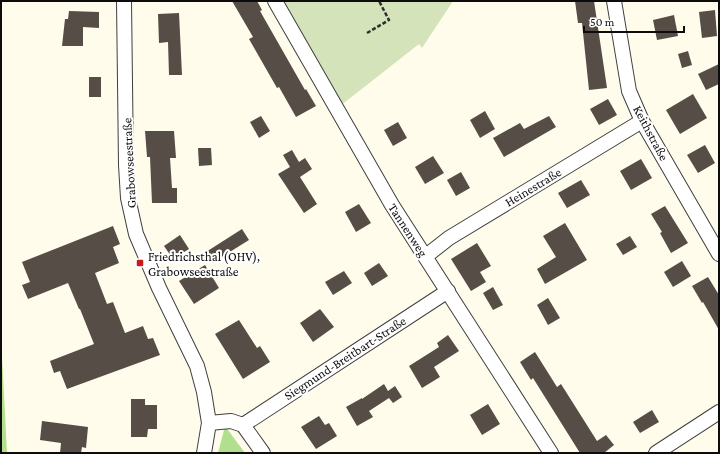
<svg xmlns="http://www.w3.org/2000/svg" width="720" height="454" font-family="'Crimson Pro',serif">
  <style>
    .forest { fill: #b1df8e }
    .cemetery { fill: #d4e3ba }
    .building { fill: #564d47 }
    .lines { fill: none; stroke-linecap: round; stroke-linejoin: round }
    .minor-casing { stroke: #3f3f3f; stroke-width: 16 }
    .path { stroke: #2e2e2e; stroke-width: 2.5; stroke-dasharray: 4 2; stroke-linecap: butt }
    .minor { stroke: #fff; stroke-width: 14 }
    .poi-dot { fill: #c9171b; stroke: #fff; stroke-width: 1.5 }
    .labels { text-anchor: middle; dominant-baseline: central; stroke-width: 4; stroke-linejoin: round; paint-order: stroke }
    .street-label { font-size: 13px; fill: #0c0c0c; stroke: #fff }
    .poi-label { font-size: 13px; fill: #0c0c0c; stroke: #fff; text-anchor: start }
  </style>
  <rect width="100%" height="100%" fill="#fffceb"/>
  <g class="forest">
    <path d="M1,338L7,453H1Z"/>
    <path d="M225,426L245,453H218Z"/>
  </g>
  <path class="cemetery" d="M280,1H453L422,48L419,44L340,106Z"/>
  <g class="building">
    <path d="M232,1H257L262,10L260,11L305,90L306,89L316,106L296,117L279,87L277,88L249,39L253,37Z"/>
    <path d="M575,1H594L607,88L589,90L582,23H578Z"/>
    <path d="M715,10L717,36L702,38L699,12Z"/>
    <path d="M69,11L99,12V28L83,27V46H62L65,19H68Z"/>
    <path d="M179,13L182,75H169L168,42L159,43L158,14Z"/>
    <path d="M674,15L678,36L657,40L653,20Z"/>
    <path d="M688,51L692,65L682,68L678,54Z"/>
    <path d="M719,64V84L706,90L698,74Z"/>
    <rect x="89" y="77" width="12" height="20"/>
    <path d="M693,94L707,118L680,134L666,110Z"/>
    <path d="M608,99L617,115L599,125L590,109Z"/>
    <path d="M485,111L495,129L480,138L470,120Z"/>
    <path d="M261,116L270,131L259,138L250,122Z"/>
    <path d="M549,116L556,127L504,157L493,138L520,123L524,129Z"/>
    <path d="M398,122L407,138L393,146L384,130Z"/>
    <path d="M145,131H174L176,158H170L172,188H177V203H152L150,157H147Z"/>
    <path d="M705,145L715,163L698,173L687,155Z"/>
    <path d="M198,148H211L212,165L199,166Z"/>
    <path d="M292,150L299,162L305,158L312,169L300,177L317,204L304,213L278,174L290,167L283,155Z"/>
    <path d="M433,156L444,173L425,184L415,167Z"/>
    <path d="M641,159L652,178L631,190L620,171Z"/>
    <path d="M461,172L470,188L456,196L447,180Z"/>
    <path d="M581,180L590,195L567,208L558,193Z"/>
    <path d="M359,204L371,223L356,232L345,212Z"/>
    <path d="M665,206L688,243L671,253L660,233L662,232L651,214Z"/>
    <path d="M565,223L587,260L545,284L537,269L556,257L543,236Z"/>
    <path d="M113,226L120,244L113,247L119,263L95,273L107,304L113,302L125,333L143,326L148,339L153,338L160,355L67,389L60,371L54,373L50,361L94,344L80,309H79L68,283L28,299L22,285L30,282L22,262Z"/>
    <path d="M242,229L249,240L212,263L206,252Z"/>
    <path d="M180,235L189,249L173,259L164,246Z"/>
    <path d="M630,236L637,247L623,255L616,244Z"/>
    <path d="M477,243L491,266L480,272L486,282L471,291L451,259Z"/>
    <path d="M682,261L691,276L673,287L664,272Z"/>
    <path d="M379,263L388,276L372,286L364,273Z"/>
    <path d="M205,265L219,288L194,304L179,281Z"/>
    <path d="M344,271L352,283L333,295L325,282Z"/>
    <path d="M708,277L719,295V330L703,302L702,303L692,286Z"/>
    <path d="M493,287L503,305L493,310L483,293Z"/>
    <path d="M548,298L560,318L548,325L537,305Z"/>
    <path d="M320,309L334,327L313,342L300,323Z"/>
    <path d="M239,320L257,348L260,346L270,362L243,379L215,334Z"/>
    <path d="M448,335L459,351L434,367L440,377L422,388L409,366L439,347L437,343Z"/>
    <path d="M535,352L557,387L561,384L597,441L606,435L614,445L604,453H580L533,378L531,380L520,362Z"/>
    <path d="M384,384L388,391L395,386L402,397L393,403L389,398L369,411L373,417L357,426L346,407L362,398V399Z"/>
    <path d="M131,399H145V405H157V429H148L147,437H131Z"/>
    <path d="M488,404L500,424L482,435L470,415Z"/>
    <path d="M652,410L659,422L640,433L633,422Z"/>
    <path d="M319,416L325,425L329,423L337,436L316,449L301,427Z"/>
    <path d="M42,421L88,427L86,448L82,447L81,453H60L61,443L40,440Z"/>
  </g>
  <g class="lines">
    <defs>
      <g id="minor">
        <path d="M124,1L126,165L128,198L136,234L159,288L197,366L204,392L209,423L204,453"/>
        <path d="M275,1L392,205L551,453"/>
        <path d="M614,1L629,91L642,121L719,254"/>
        <path d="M426,256L449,238L642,121"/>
        <path d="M209,423L231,421L243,425L263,453"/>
        <path d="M243,425L448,291"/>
        <path d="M656,453L719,412"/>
      </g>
    </defs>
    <use href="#minor" class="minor-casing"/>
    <path class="path" d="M367,33L389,20L379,1"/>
    <use href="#minor" class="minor"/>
  </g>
  <rect class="poi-dot" x="136" y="259" width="8" height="8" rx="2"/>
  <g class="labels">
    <g class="street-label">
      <text transform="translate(651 133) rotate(62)">Keithstraße</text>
      <text transform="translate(129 163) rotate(-93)">Grabowseestraße</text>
      <text transform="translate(533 187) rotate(-31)">Heinestraße</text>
      <text transform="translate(408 230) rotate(57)">Tannenweg</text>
      <text transform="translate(345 358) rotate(-33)">Siegmund-Breitbart-Straße</text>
    </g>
    <g class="poi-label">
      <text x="148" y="256">Friedrichsthal (OHV),<tspan x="148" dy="15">Grabowseestraße</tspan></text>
    </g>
  </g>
  <rect width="720" height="454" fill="none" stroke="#0c0c0c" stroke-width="4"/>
  <path d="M584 26v6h100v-6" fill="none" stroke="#0c0c0c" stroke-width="2"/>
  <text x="590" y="26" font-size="12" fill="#0c0c0c" stroke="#ffffff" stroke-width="3" paint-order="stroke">50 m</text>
</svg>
